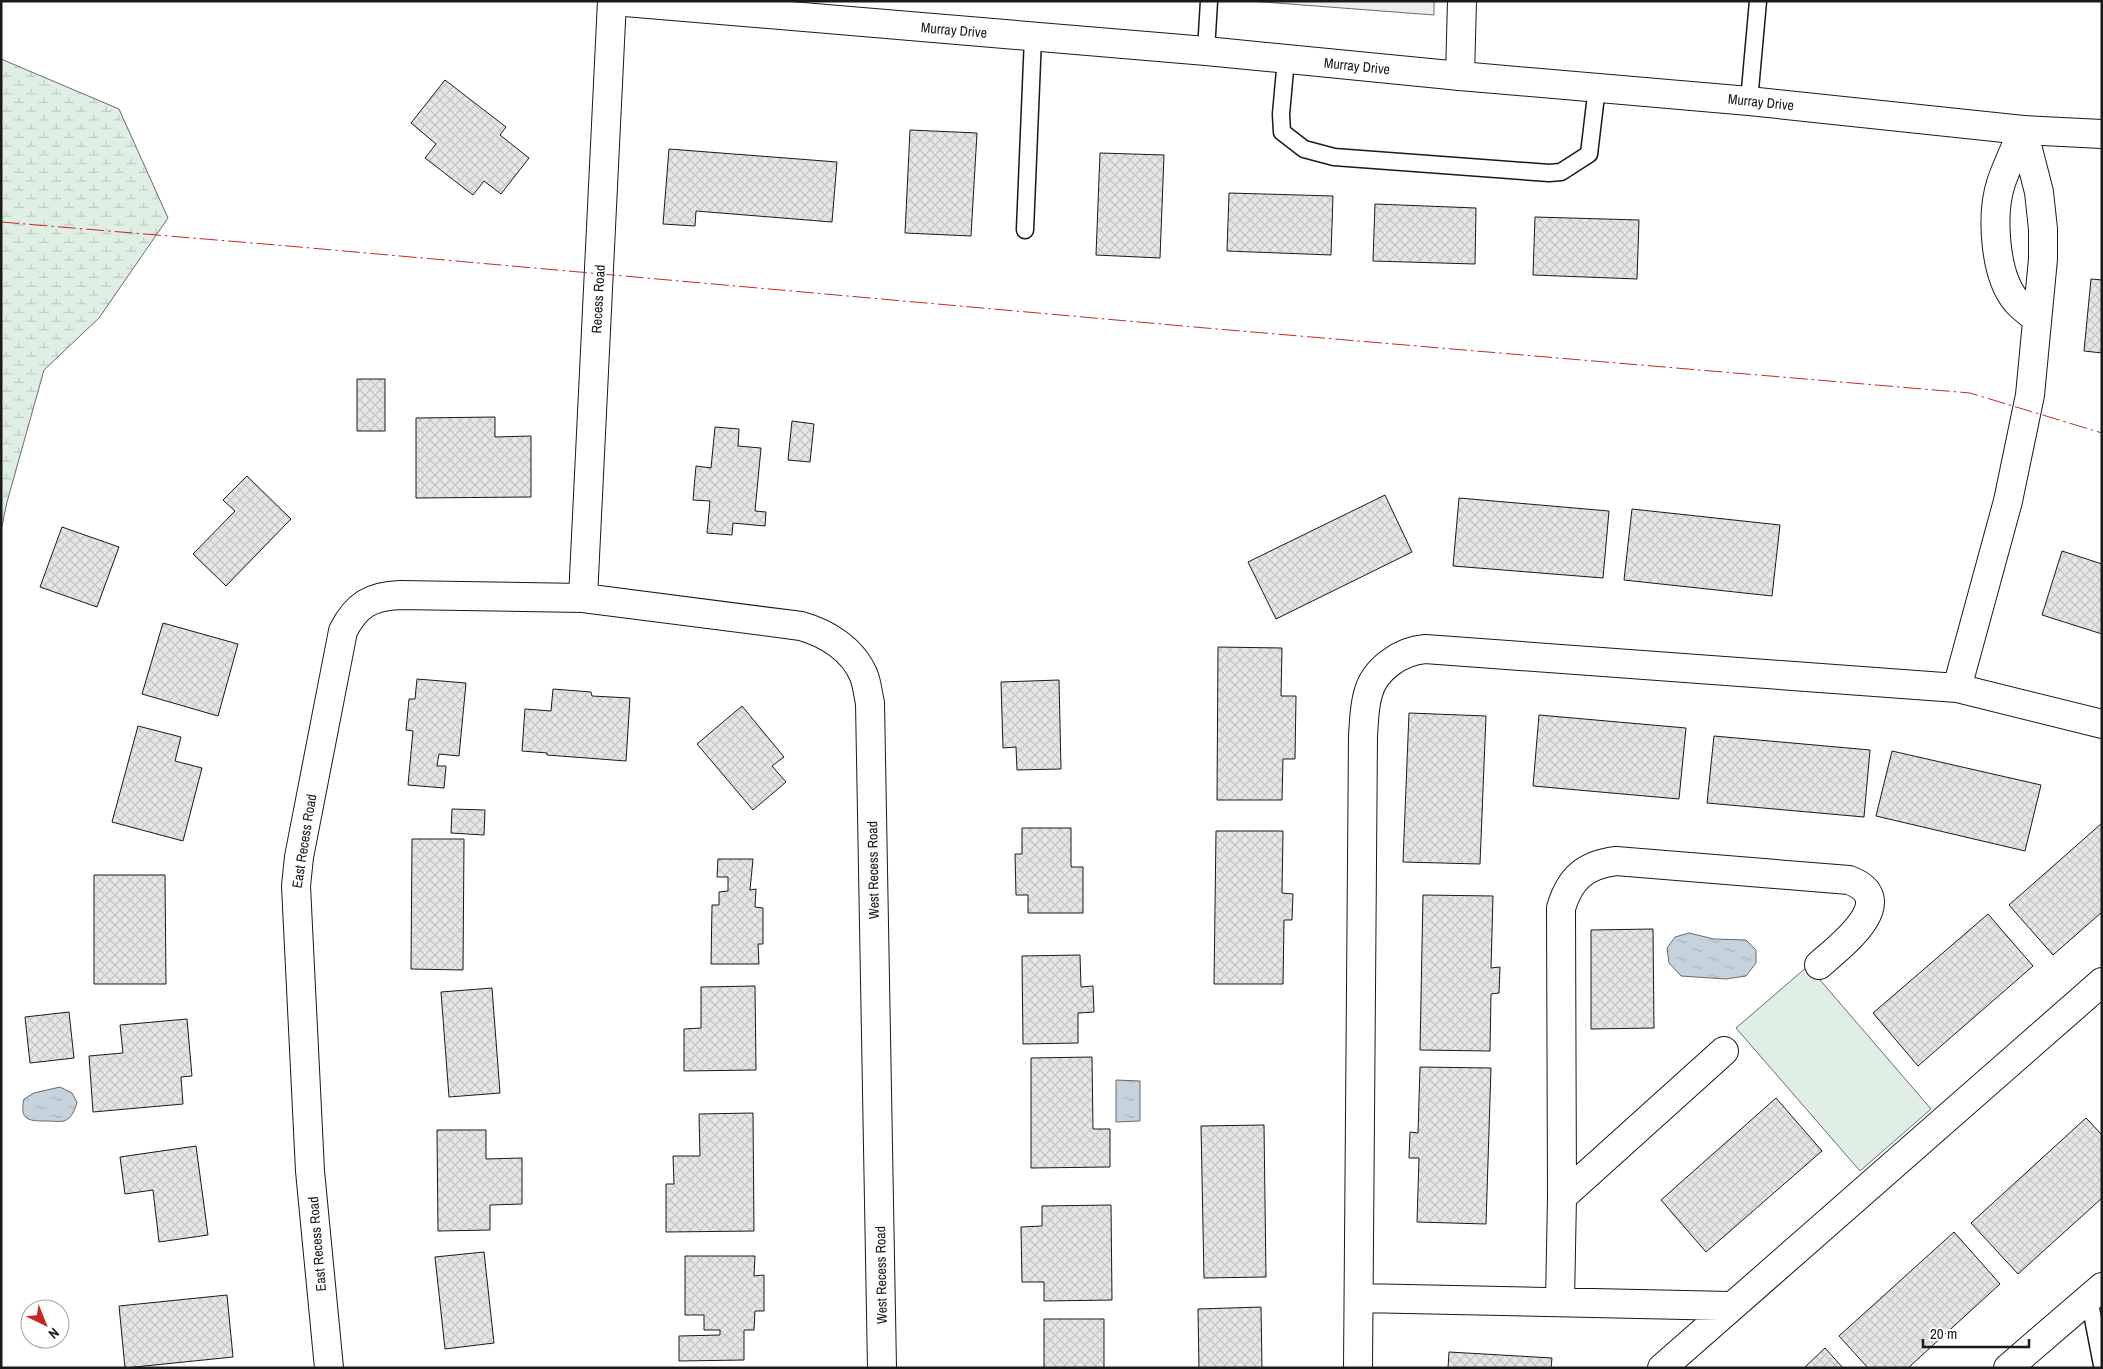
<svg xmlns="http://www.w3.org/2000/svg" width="2103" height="1369" font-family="'Archivo Narrow',sans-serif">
	<defs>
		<pattern id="wetland-marsh" width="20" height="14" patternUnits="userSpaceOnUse" patternTransform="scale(1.25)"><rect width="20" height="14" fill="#e0efe3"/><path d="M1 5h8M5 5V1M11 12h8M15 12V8" fill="none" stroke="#c0ccc2"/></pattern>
		<pattern id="water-ripples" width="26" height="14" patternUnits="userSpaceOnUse" patternTransform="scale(1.25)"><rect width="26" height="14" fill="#c6d2dc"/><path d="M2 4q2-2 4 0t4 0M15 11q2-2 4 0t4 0" fill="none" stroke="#aab4bc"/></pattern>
		<pattern id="building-cross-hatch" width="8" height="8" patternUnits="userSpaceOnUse" patternTransform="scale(1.25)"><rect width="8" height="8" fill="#e6e6e6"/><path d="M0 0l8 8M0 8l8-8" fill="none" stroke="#c5c5c5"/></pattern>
	</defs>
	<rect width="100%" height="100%" fill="#fff"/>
	<path fill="#e0efe3" stroke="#6a6a6a" d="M 1808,966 L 1931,1109 L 1860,1171 L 1736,1028 Z"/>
	<path fill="url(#wetland-marsh)" stroke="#6a6a6a" d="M 1,59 L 119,109 L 168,218 L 99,318 L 44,370 L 7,502 L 1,531 Z"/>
	<path fill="#ededed" stroke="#6a6a6a" d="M 1250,1 L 1434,1 L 1434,15 Z"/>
	<path fill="url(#water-ripples)" stroke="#6a6a6a" d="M 1689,933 L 1714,939 L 1746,940 L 1756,950 L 1756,963 L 1746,976 L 1726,979 L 1681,976 L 1669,963 L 1667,948 L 1675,937 Z
		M 1116,1080 L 1140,1081 L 1140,1121 L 1116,1122 Z
		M 60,1087 L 72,1093 L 77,1102 C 75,1110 72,1118 64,1121 C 59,1122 52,1121 48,1121 C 29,1121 19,1121 24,1099 L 34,1093 Z"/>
	<path fill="url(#building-cross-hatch)" stroke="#1a1a1a" d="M 445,80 L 506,127 L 500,135 L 529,158 L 501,194 L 484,181 L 473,195 L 425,158 L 436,144 L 411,123 Z
		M 910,130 L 977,133 L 971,236 L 905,233 Z
		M 669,149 L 837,162 L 832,222 L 696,211 L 695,226 L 663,224 Z
		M 1100,153 L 1164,155 L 1160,258 L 1096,255 Z
		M 1229,193 L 1333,196 L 1331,255 L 1227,251 Z
		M 1375,204 L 1476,208 L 1475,264 L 1373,261 Z
		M 1535,217 L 1639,220 L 1637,279 L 1533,275 Z
		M 2091,279 L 2102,280 L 2102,353 L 2084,351 Z
		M 357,379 L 385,379 L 385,431 L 357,431 Z
		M 495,417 L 495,437 L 531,436 L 531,497 L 416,498 L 416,418 Z
		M 792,421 L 814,424 L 810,462 L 788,460 Z
		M 715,427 L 739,429 L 738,446 L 761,448 L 755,511 L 766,512 L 765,526 L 733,523 L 732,535 L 707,533 L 710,501 L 693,500 L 696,466 L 711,468 Z
		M 247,476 L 291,519 L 226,586 L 193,554 L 235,511 L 223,500 Z
		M 1385,495 L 1412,552 L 1276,619 L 1248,562 Z
		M 1459,498 L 1609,511 L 1603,578 L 1453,566 Z
		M 1632,509 L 1780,525 L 1772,596 L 1624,580 Z
		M 62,527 L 119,547 L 97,607 L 40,587 Z
		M 2062,551 L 2102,564 L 2102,634 L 2042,615 Z
		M 163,623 L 238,644 L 218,716 L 142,694 Z
		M 1218,647 L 1282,648 L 1281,696 L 1296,696 L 1295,759 L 1283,759 L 1282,800 L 1217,800 Z
		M 417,679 L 466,683 L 459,756 L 439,754 L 437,766 L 446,766 L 444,788 L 408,785 L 413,731 L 406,730 L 409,699 L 415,699 Z
		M 1059,680 L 1061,769 L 1017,770 L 1016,747 L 1003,748 L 1001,682 Z
		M 553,689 L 591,692 L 592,696 L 630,698 L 626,761 L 547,755 L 547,753 L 522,751 L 525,709 L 551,711 Z
		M 742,706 L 784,757 L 772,766 L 786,782 L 753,810 L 697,744 Z
		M 1409,713 L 1486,716 L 1480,864 L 1403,862 Z
		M 1539,715 L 1686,728 L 1679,799 L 1533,786 Z
		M 138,726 L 181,737 L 175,761 L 202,768 L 183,841 L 112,822 Z
		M 1714,736 L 1870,750 L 1864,817 L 1707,803 Z
		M 1892,751 L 2041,785 L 2025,851 L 1876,816 Z
		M 452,809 L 485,810 L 484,835 L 451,833 Z
		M 2102,823 L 2102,912 L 2053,955 L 2009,905 Z
		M 1022,828 L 1071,828 L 1071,867 L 1083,867 L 1083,913 L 1028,913 L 1028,895 L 1016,895 L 1015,854 L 1022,854 Z
		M 1216,831 L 1283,831 L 1282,893 L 1293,894 L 1292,920 L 1284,920 L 1283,984 L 1214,984 Z
		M 412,839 L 464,839 L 463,970 L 411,969 Z
		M 718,859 L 753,859 L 750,890 L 756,889 L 755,907 L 763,908 L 763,944 L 758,944 L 759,964 L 711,964 L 712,905 L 719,905 L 719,892 L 728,891 L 728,877 L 717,877 Z
		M 94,875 L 165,875 L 166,984 L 94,984 Z
		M 1423,895 L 1493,896 L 1491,968 L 1500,967 L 1499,993 L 1491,994 L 1490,1051 L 1420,1050 Z
		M 1988,914 L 2033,966 L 1918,1066 L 1873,1013 Z
		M 1653,929 L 1654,1028 L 1591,1029 L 1591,930 Z
		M 1080,955 L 1081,987 L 1093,986 L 1094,1012 L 1078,1013 L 1078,1043 L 1023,1044 L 1022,956 Z
		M 755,986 L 756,1070 L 684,1071 L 684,1029 L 701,1028 L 701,987 Z
		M 492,988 L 500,1093 L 449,1097 L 441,992 Z
		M 69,1012 L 74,1058 L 30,1063 L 25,1017 Z
		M 187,1019 L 192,1076 L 181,1077 L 183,1104 L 93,1112 L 89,1056 L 123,1053 L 120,1025 Z
		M 1092,1057 L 1093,1129 L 1110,1129 L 1110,1167 L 1031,1168 L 1031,1058 Z
		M 1420,1067 L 1491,1068 L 1486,1224 L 1417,1222 L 1419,1158 L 1409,1158 L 1410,1132 L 1418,1133 Z
		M 1776,1098 L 1822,1151 L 1706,1252 L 1661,1200 Z
		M 753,1113 L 754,1231 L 666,1232 L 666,1184 L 674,1184 L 673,1156 L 700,1156 L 699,1114 Z
		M 2086,1118 L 2102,1135 L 2102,1198 L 2018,1274 L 1971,1223 Z
		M 1264,1125 L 1266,1277 L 1204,1278 L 1201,1126 Z
		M 437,1130 L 486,1130 L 486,1159 L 522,1158 L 522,1204 L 490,1205 L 490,1230 L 438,1231 Z
		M 196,1146 L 208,1235 L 159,1242 L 153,1190 L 125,1194 L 120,1157 Z
		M 1111,1205 L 1112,1300 L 1044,1301 L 1044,1282 L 1022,1282 L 1021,1227 L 1042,1226 L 1042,1206 Z
		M 1954,1232 L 2000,1284 L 1908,1368 L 1868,1368 L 1839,1336 Z
		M 484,1252 L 494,1343 L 445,1349 L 435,1257 Z
		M 685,1256 L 755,1256 L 754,1276 L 764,1275 L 764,1311 L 755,1311 L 754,1330 L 744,1330 L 744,1360 L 679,1361 L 679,1336 L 720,1335 L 720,1330 L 704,1330 L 704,1315 L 685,1315 Z
		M 227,1295 L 233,1357 L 125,1368 L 119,1306 Z
		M 1261,1307 L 1262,1368 L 1199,1368 L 1198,1309 Z
		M 1044,1319 L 1104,1319 L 1104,1368 L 1044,1368 Z
		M 1825,1348 L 1843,1368 L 1804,1368 Z
		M 1449,1352 L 1552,1358 L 1551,1368 L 1448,1368 Z"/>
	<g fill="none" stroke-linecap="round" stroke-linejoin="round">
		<g stroke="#1a1a1a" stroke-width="19">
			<path id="lane" d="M 1206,51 L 1209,1
				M 1286,59 L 1281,114 L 1282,132 L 1304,149 L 1334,157 L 1549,173 L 1561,172 L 1589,154 L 1597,87
				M 1749,101 L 1758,1
				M 1025,230 L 1033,37
				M 2089,1298 L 2102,1365"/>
		</g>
		<g stroke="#1a1a1a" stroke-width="30">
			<path id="street" d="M 1460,76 L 1462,1
				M 2023,130 C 2016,147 2007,165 2001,183 C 1991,214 1994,276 2017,302 C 2022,308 2031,314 2037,319
				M 583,598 L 612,1
				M 1957,688 L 2008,501 L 2030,395 L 2043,259 L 2043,229 L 2039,192 L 2023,130
				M 1562,1197 L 1724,1051
				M 1359,1298 L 1730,1306
				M 1560,1302 L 1562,1197 L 1561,908 C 1570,878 1585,865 1616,861 L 1849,880 C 1903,900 1838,948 1819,965
				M 329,1368 L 310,1171 L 296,886 L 299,857 L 343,631 C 356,605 371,596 400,595 L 583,598 L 801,626 C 826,633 853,649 864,676 C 867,684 868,694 870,703 L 882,1368
				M 1358,1368 L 1363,736 C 1364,723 1364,707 1368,694 C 1374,669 1401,651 1425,649 L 1957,688 L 2102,724
				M 1662,1368 L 2102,982
				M 2008,1368 L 2102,1287"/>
		</g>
		<g stroke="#1a1a1a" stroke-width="30">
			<path id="secondary" d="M 613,1 L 1206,51 L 1460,76 L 1749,101 L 2023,130 L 2102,134"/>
		</g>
		<use href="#lane" stroke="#fff" stroke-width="16"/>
		<use href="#street" stroke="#fff" stroke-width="28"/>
		<use href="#secondary" stroke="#fff" stroke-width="28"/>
		<path stroke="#c62828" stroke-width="1" stroke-dasharray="18 4 2.5 4" stroke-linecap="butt" d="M 1,222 L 288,246 L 1217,329 L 1970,393 L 2102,433"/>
	</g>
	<g text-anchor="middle" stroke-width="4" stroke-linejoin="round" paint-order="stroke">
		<g font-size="14" fill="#1a1a1a" stroke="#fff">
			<text transform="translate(954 30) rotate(5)" y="5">Murray Drive</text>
			<text transform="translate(1357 66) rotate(6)" y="5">Murray Drive</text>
			<text transform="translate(1761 102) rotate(6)" y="5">Murray Drive</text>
			<text transform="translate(598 299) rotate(-87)" y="5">Recess Road</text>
			<text transform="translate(304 841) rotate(-81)" y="5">East Recess Road</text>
			<text transform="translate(873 870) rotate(-91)" y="5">West Recess Road</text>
			<text transform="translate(317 1244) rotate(-95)" y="5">East Recess Road</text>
			<text transform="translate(881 1275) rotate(-91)" y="5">West Recess Road</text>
		</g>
	</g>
	<rect width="2103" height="1369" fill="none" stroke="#1a1a1a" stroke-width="5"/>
	<g transform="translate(45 1324) rotate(137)"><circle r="24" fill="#ffffff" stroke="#a3a3a3"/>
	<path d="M0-4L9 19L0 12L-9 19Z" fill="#c62828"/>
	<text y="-8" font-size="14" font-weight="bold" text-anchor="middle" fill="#1a1a1a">N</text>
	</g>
	<path d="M1923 1339v8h106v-8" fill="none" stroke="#1a1a1a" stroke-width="2.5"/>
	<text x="1930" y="1339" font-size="15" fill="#1a1a1a" stroke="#ffffff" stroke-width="4" paint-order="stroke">20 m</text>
</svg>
